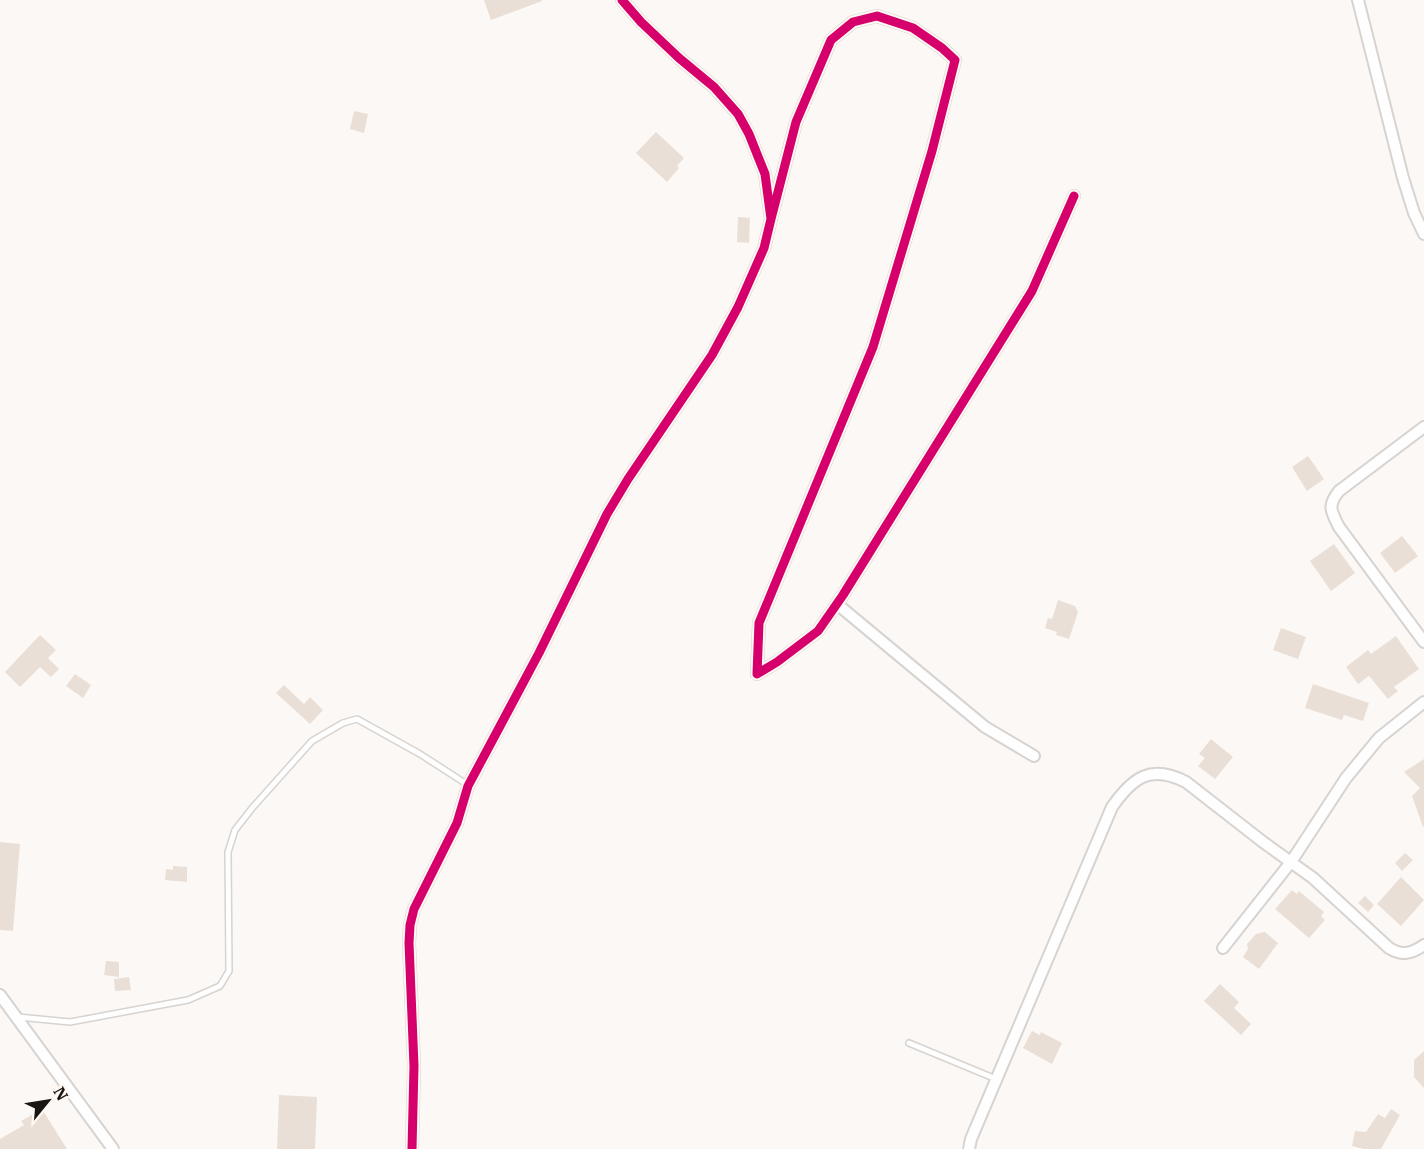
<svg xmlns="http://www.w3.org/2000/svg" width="1424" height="1149" font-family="'IBM Plex Serif',serif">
	<rect width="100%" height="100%" fill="#fcf8f5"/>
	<path fill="#eadfd6" d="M 484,0 L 542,0 L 542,1 L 491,20 Z
		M 354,111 L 368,114 L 364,133 L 350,129 Z
		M 656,132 L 684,158 L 677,166 L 679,168 L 667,182 L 636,153 Z
		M 738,217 L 750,218 L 749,243 L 737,242 Z
		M 1308,456 L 1324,479 L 1307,491 L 1292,467 Z
		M 1402,536 L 1418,556 L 1395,573 L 1380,553 Z
		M 1334,544 L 1355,573 L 1331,591 L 1310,561 Z
		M 1058,600 L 1075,606 L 1078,612 L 1069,639 L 1056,635 L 1057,632 L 1045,628 L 1048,618 L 1052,619 Z
		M 1281,628 L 1306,637 L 1298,659 L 1273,650 Z
		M 40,635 L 56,650 L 48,658 L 59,669 L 51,677 L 40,667 L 20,687 L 5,672 Z
		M 1396,636 L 1419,669 L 1394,687 L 1398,691 L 1388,699 L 1369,676 L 1358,684 L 1346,667 L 1368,650 L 1371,654 Z
		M 75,674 L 91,685 L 83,698 L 66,686 Z
		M 1313,684 L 1369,703 L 1363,721 L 1344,715 L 1342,720 L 1305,708 Z
		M 284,685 L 304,704 L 310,697 L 323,710 L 310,724 L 276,693 Z
		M 1211,739 L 1233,757 L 1215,779 L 1198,766 L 1205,758 L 1199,754 Z
		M 1424,759 L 1424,826 L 1423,827 L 1412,796 L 1420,788 L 1404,772 Z
		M 0,842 L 20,844 L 13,931 L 0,930 Z
		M 1405,853 L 1413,860 L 1402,871 L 1395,863 Z
		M 173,866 L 187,867 L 187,882 L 165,880 L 166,869 L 173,870 Z
		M 1401,877 L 1424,900 L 1401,926 L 1377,904 Z
		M 1292,890 L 1297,894 L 1299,891 L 1324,912 L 1321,916 L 1325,920 L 1309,938 L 1275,909 Z
		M 1365,896 L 1374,905 L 1368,912 L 1358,903 Z
		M 1265,932 L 1278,943 L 1259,969 L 1243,957 L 1248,949 L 1247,944 L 1256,934 Z
		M 106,961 L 119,962 L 119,977 L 104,975 Z
		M 129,977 L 131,990 L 115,991 L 114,979 Z
		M 1220,984 L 1239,1002 L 1234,1008 L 1251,1024 L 1241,1035 L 1204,1001 Z
		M 1032,1031 L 1040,1035 L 1041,1032 L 1062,1043 L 1052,1064 L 1023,1048 Z
		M 1424,1051 L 1424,1088 L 1414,1077 L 1414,1060 Z
		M 279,1095 L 317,1097 L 315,1149 L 277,1149 Z
		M 42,1109 L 67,1149 L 0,1149 L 0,1139 L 24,1125 L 21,1121 Z
		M 1391,1109 L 1400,1115 L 1381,1149 L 1364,1149 L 1352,1146 L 1355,1131 L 1366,1132 L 1378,1114 L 1385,1118 Z"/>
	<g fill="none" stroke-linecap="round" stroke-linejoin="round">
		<g stroke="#d6d3d0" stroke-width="8">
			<path id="lane" d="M 18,1017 L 70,1022 L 188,1000 L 220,986 L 229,971 L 228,852 L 235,830 L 253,807 L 312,741 L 343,723 L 357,719 L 420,754 L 468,785
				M 909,1043 L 996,1079"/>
		</g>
		<g stroke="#d6d3d0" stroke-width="14">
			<path id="street" d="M 1358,0 L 1403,178 L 1414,213 L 1424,234
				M 771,219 L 796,122 L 831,40 L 853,22 L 877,16 L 913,28 L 942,48 L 955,60 L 932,151 L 873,347 L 759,623 L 757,674 L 777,662 L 818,631 L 843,595 L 1032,291 L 1074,196
				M 1424,427 L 1339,491 C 1327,506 1331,511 1339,527 L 1424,642
				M 837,604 L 985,727 L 1034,756
				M 1223,948 L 1291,862 L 1346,778 L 1379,738 L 1424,702
				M 0,995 L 113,1149
				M 412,1149 L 414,1066 L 409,943 L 410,925 L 414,909 L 457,823 L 468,786 L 539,653 L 607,514 L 628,479 L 712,355 L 738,307 L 764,248 L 771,219 L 765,174 L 749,134 L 738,114 L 714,87 L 679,58 L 641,22 L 622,0
				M 969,1149 L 971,1139 L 1112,807 C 1133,777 1151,764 1186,782 L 1263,842 L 1313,878 L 1389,948 C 1402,956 1411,954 1424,945"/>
		</g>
		<use href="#lane" stroke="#fffefe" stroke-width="5"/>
		<use href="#street" stroke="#fffefe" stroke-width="10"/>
		<g stroke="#fff8f2" stroke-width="13">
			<path id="cycleway" d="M 771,219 L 796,122 L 831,40 L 853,22 L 877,16 L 913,28 L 942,48 L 955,60 L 932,151 L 873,347 L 759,623 L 757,674 L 777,662 L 818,631 L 843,595 L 1032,291 L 1074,196
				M 412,1149 L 414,1066 L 409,943 L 410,925 L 414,909 L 457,823 L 468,786 L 539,653 L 607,514 L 628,479 L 712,355 L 738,307 L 764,248 L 771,219 L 765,174 L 749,134 L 738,114 L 714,87 L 679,58 L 641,22 L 622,0"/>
		</g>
		<use href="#cycleway" stroke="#d6006c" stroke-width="9"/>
	</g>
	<g transform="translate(48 1101) rotate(60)" stroke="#fff8f2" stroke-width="4.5" paint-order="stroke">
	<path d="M0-4.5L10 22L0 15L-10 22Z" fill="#181513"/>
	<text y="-9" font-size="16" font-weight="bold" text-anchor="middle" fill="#181513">N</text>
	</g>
</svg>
